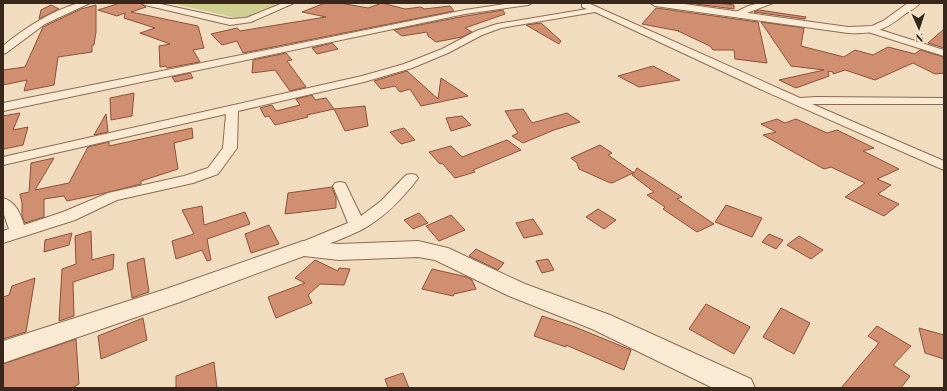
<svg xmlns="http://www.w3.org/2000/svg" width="947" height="391" font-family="'Playfair Display',serif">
	<rect width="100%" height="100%" fill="#f1dcbf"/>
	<path fill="#cfcf92" d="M 171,3 L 283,3 L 242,19 Z"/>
	<path fill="#d18f72" stroke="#8b513a" d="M 120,3 L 140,3 L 146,7 L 131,12 L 198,26 L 204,48 L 193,50 L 200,62 L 167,68 L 166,66 L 160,67 L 159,46 L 170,44 L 140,33 L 155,28 L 124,18 L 125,13 L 117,16 L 98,10 Z
		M 325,3 L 340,3 L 368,8 L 382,3 L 405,9 L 421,7 L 424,9 L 450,6 L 454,11 L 243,53 L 237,41 L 222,45 L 211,34 L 237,28 L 240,31 L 326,17 L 302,12 Z
		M 688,3 L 717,3 L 734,5 L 734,9 Z
		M 51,5 L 59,9 L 39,19 L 41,10 Z
		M 96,5 L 96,32 L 94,45 L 92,45 L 92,52 L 58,57 L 54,85 L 24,91 L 27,80 L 3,85 L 3,70 L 25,67 L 43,27 L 81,9 Z
		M 656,8 L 758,22 L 767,63 L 735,59 L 734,50 L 713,50 L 710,46 L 678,31 L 679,31 L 642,24 Z
		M 503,10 L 505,14 L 465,28 L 472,32 L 462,37 L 436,42 L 428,36 L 427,32 L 402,36 L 394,30 L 460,17 Z
		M 759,10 L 806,17 L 805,19 L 754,12 Z
		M 761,22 L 804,28 L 801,46 L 844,57 L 855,50 L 873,55 L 888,47 L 915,54 L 920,50 L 944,57 L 944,73 L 935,74 L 913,63 L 875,80 L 845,70 L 833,74 L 833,72 L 828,71 L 829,76 L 796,88 L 779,80 L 824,70 L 791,66 Z
		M 541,23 L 561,41 L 559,44 L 526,25 Z
		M 944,29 L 944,48 L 928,43 Z
		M 332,43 L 338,49 L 317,54 L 312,48 Z
		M 286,53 L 292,60 L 287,61 L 306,87 L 290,91 L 275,70 L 252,73 L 253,60 Z
		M 653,66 L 680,80 L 639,87 L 618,76 Z
		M 407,71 L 438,99 L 441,78 L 468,96 L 421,106 L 410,89 L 400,92 L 395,86 L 381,89 L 374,81 Z
		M 190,73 L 193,78 L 175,82 L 172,77 Z
		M 134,93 L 132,116 L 111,120 L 110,98 Z
		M 312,95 L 315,100 L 326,98 L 334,109 L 307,115 L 308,117 L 275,125 L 269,116 L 265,117 L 260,108 L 272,105 L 276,111 L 300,105 L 296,99 Z
		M 365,106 L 368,126 L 345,131 L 334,109 Z
		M 523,109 L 532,123 L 567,113 L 580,122 L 554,130 L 523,143 L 512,136 L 518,133 L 505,111 Z
		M 20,113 L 13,130 L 28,127 L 23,145 L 4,149 L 3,151 L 3,116 Z
		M 106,114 L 108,132 L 94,135 Z
		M 462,116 L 471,125 L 451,131 L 446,118 Z
		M 777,119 L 785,123 L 796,119 L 827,133 L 837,130 L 874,148 L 863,151 L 899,169 L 877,179 L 891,185 L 878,194 L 899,204 L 884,216 L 845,197 L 865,183 L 831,167 L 824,169 L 763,135 L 776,132 L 761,124 Z
		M 192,128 L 193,138 L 174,143 L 178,169 L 141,181 L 141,184 L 105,193 L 67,201 L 64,196 L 44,199 L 44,217 L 25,223 L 22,216 L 22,203 L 20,194 L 29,192 L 31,163 L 54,158 L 35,190 L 69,183 L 88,147 L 109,142 L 109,146 Z
		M 404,128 L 415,140 L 401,144 L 390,132 Z
		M 507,140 L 521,150 L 473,170 L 475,172 L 455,178 L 442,163 L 440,164 L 429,152 L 451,146 L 462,157 Z
		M 600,145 L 612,153 L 608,155 L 634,173 L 637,168 L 682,197 L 677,199 L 714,224 L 697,232 L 663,209 L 665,207 L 647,195 L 654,192 L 632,175 L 633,173 L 612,183 L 608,182 L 579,169 L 577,163 L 571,158 Z
		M 332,187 L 336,198 L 336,208 L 285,214 L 288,193 Z
		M 726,205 L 762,218 L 752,237 L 715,222 Z
		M 202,206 L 204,225 L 245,212 L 250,224 L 207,239 L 211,260 L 207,261 L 202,250 L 176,259 L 172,241 L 194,234 L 182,210 Z
		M 598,209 L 616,220 L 604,229 L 586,217 Z
		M 419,213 L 428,223 L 413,229 L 404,220 Z
		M 451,215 L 465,230 L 439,241 L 426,226 Z
		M 533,219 L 543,234 L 524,238 L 516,223 Z
		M 269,225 L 279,244 L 251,253 L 245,234 Z
		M 91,231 L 92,260 L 114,254 L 113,269 L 73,282 L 74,316 L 59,321 L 62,269 L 76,264 L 75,236 Z
		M 72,233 L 69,245 L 44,252 L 45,240 Z
		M 769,234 L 783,240 L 776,249 L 762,242 Z
		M 799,236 L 823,250 L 811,259 L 787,245 Z
		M 476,249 L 504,263 L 498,270 L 469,256 Z
		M 144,258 L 149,292 L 132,298 L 127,263 Z
		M 548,259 L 554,270 L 542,273 L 536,261 Z
		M 315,260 L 338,271 L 339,268 L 350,269 L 344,285 L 320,284 L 308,295 L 312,303 L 276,318 L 268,297 L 305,283 L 295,278 Z
		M 432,269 L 467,277 L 472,280 L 476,289 L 454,294 L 453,296 L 422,289 Z
		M 35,278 L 26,332 L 3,339 L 3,297 L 9,295 L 12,286 Z
		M 706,304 L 750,327 L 734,354 L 689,329 Z
		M 781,308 L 810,323 L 794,354 L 763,337 Z
		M 542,316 L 575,327 L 631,350 L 624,370 L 566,345 L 566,347 L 534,336 Z
		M 143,318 L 147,340 L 101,359 L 98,336 Z
		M 877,326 L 911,346 L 893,365 L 910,376 L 901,388 L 841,388 L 879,343 L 868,336 Z
		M 919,328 L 944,335 L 944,359 L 925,353 Z
		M 76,339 L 79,384 L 72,388 L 3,388 L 3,364 Z
		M 214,362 L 217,388 L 176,388 L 176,376 Z
		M 403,373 L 409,388 L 388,388 L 385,379 Z"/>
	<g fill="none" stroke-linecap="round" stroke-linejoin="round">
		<g stroke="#8a6c56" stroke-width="2">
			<path id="minor" d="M 78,3 L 90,3 L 45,24 L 6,53 L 3,54 L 3,46 C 26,27 50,12 78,3 Z
				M 141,3 L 156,3 L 230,19 L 246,18 L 283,3 L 294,3 L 251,22 L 230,25 L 145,5 Z
				M 511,3 L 532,3 L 528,5 L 465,14 L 3,111 L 3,103 L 465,10 Z
				M 582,3 L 588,3 L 800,98 L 816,97 L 944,98 L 944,104 L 812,104 L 944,161 L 944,170 L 760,89 L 595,12 L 501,28 L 482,35 L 448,53 L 412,68 L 364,82 L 238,111 L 237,148 L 218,174 L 193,183 L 117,200 L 75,220 L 3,243 L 3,231 L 9,229 L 3,212 L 3,198 C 16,202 20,213 24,225 L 63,212 L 108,193 L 184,176 L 208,168 L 223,148 L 226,114 L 3,165 L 3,157 L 362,76 L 404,64 L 442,49 L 476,31 L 497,24 L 587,9 L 582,7 Z
				M 760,3 L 773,3 L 739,16 L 733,16 L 732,14 L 748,6 Z
				M 871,27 L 944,50 L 944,56 L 868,32 L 867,30 Z
				M 411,174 L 416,175 L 418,178 L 416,181 C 401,200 385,217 363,229 C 346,238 327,244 309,252 L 303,254 L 297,252 L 295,248 L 297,244 L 348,223 L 333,186 L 335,183 L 340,182 L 345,183 L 361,216 L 381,201 L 406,175 Z"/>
		</g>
		<g stroke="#8a6c56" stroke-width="2">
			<path id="tertiary" d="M 650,3 L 677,3 L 848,27 L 872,26 L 883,21 L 908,3 L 920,3 C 916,8 910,11 905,14 C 884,31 874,34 848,33 L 655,6 Z
				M 303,241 L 339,244 L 418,241 L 448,248 L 525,284 L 610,315 L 751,379 L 755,388 L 713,388 L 592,329 L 509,296 L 435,260 L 418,257 L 339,260 L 304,256 L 180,302 L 3,363 L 3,341 L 166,289 Z"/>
		</g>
		<use href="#minor" fill="#fbead3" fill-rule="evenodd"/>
		<use href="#tertiary" fill="#fbead3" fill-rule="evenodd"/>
	</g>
	<rect width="947" height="391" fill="none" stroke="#39271c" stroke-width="8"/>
	<g transform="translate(919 28) rotate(177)" stroke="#f8e7cf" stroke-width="3" paint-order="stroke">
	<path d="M0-3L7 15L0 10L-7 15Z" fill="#39271c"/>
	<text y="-6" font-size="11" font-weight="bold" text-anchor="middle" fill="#39271c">N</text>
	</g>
</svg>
